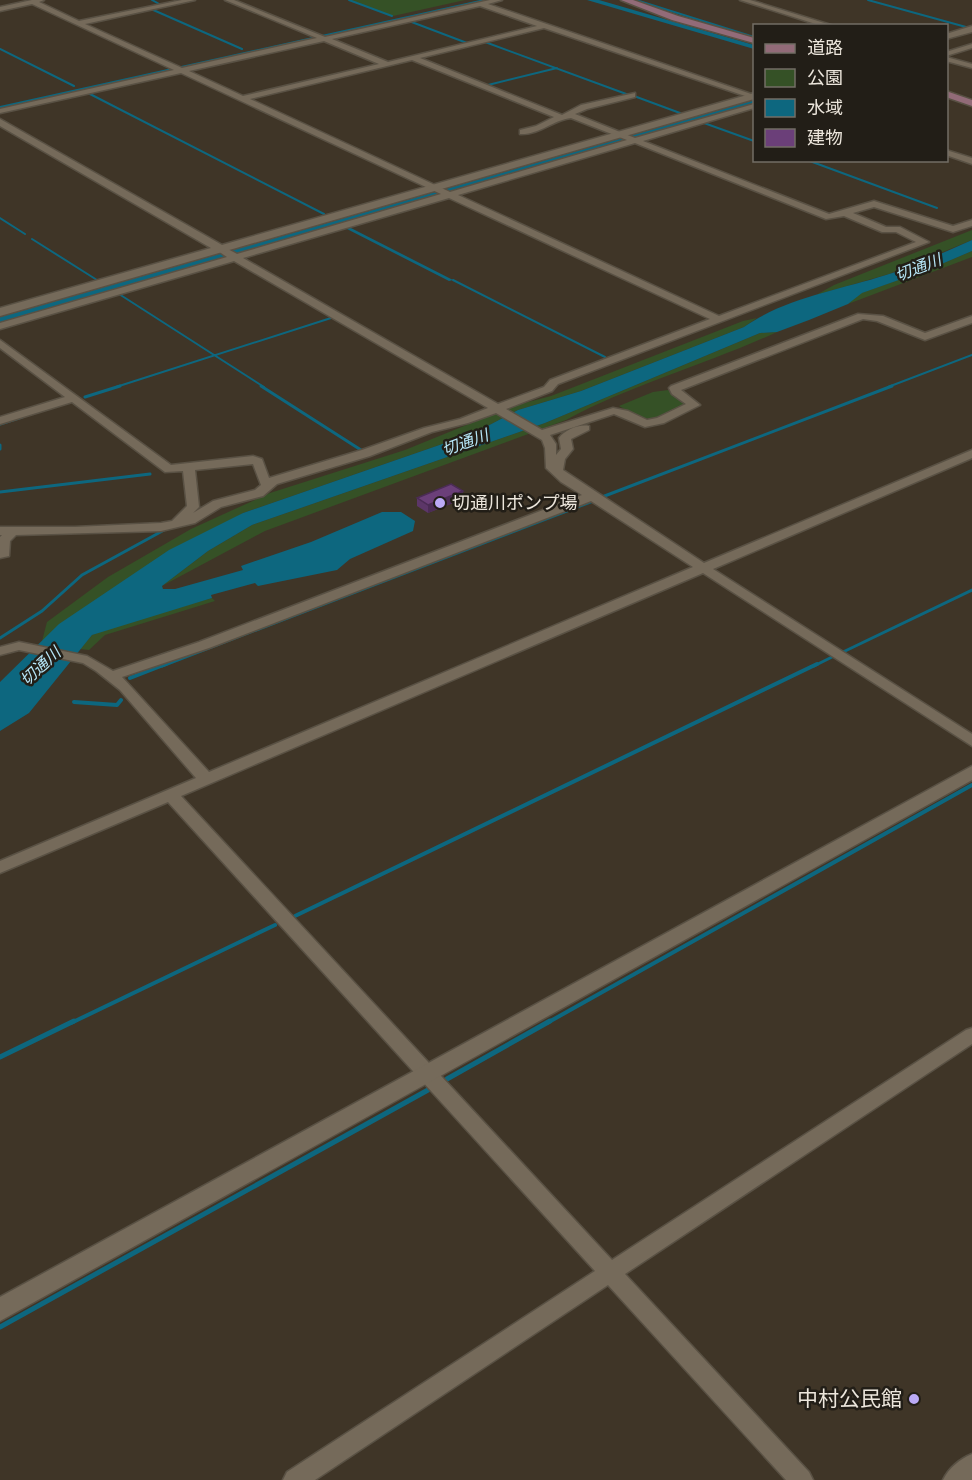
<svg xmlns="http://www.w3.org/2000/svg" width="972" height="1480" font-family="Poppins,'Noto Sans JP',sans-serif">
	<rect width="100%" height="100%" fill="#3f3527"/>
	<path fill="#355126" d="M 350,0 L 465,0 L 393,16 Z
		M 972,230 L 972,240 L 889,274 L 816,295 L 834,285 Z
		M 972,251 L 972,257 L 848,304 L 861,293 L 930,269 Z
		M 757,318 L 744,327 L 581,391 L 518,410 L 474,433 L 243,513 L 42,641 L 47,622 L 108,577 L 191,529 L 270,493 L 405,450 L 513,406 L 551,396 L 743,321 Z
		M 777,332 C 708,364 633,384 566,420 L 265,531 L 162,586 L 208,551 L 252,525 L 545,423 L 760,333 Z
		M 668,390 L 687,405 C 652,420 654,426 619,406 L 653,392 Z
		M 212,598 L 215,601 L 105,635 L 89,650 L 80,649 L 92,635 L 108,628 Z"/>
	<path fill="#0d677f" d="M 480,0 L 495,0 L 0,110 L 0,106 Z
		M 587,0 L 599,0 L 754,45 L 754,49 Z
		M 754,100 L 754,105 L 452,192 L 449,191 L 0,323 L 0,317 Z
		M 349,227 L 453,280 L 449,281 L 345,228 Z
		M 972,240 L 972,251 L 930,269 L 862,293 L 848,304 L 809,320 L 777,332 L 760,333 L 545,423 L 252,525 L 208,551 L 162,586 L 163,589 L 175,589 L 243,570 L 241,566 L 311,542 L 382,512 L 401,512 L 415,521 L 413,531 L 350,559 L 337,570 L 258,586 L 255,583 L 211,595 L 212,598 L 92,635 L 29,713 L 0,731 L 0,682 L 59,624 L 169,550 L 243,513 L 474,433 L 518,410 L 581,391 L 744,327 C 785,298 839,290 886,275 C 916,266 944,252 972,240 Z"/>
	<g fill="none" stroke-linecap="round" stroke-linejoin="round">
		<path stroke="#0d677f" stroke-width="2" d="M 152,0 L 161,5 L 157,6
			M 349,0 L 392,16
			M 636,0 L 754,37
			M 868,0 L 966,27
			M 151,9 L 242,49
			M 409,21 L 467,43
			M 485,42 L 629,95
			M 0,49 L 74,86
			M 488,85 L 557,68
			M 88,93 L 324,214
			M 634,96 L 680,113
			M 704,123 L 754,141
			M 807,160 L 937,208
			M 0,218 L 25,234
			M 32,239 L 97,280
			M 453,280 L 605,357
			M 119,294 L 264,387
			M 116,387 L 331,318
			M 888,387 L 972,355"/>
		<path stroke="#0d677f" stroke-width="3" d="M 261,386 L 361,450
			M 85,397 L 120,386
			M 0,424 L 22,417
			M 0,445 L 0,449
			M 0,492 L 150,474
			M 602,497 L 892,386
			M 0,638 L 42,611 L 82,575 L 166,529
			M 843,652 L 972,590
			M 162,666 L 593,501
			M 814,666 L 832,657"/>
		<path stroke="#0d677f" stroke-width="4" d="M 130,678 L 166,664
			M 74,702 L 117,705 L 121,700
			M 295,916 L 817,664
			M 71,1023 L 275,925
			M 547,1023 L 972,785"/>
		<path stroke="#0d677f" stroke-width="5" d="M 0,1057 L 74,1021
			M 447,1079 L 550,1021
			M 0,1327 L 428,1090"/>
		<g stroke="#595144" stroke-width="3">
			<path id="minor" d="M 32,0 L 44,0 L 39,2 L 79,21 L 182,0 L 195,0 L 85,24 L 182,68 L 317,38 L 225,0 L 234,0 L 325,37 L 490,0 L 502,0 L 488,4 L 754,95 L 754,99 L 544,28 L 420,58 L 562,115 L 581,105 L 635,93 L 635,97 L 587,109 L 575,114 L 635,138 L 754,104 L 754,108 L 643,141 L 829,214 L 874,201 L 953,226 L 972,220 L 972,226 L 953,232 L 874,207 L 853,213 L 886,227 L 900,227 L 929,242 L 558,384 L 552,391 L 506,409 L 542,430 L 613,408 L 628,411 L 647,420 L 657,418 L 686,404 L 672,394 L 669,388 L 671,386 L 858,314 L 883,316 L 925,333 L 972,316 L 972,323 L 925,340 L 877,321 L 863,319 L 681,390 L 700,405 L 664,423 L 645,427 L 614,414 L 550,435 L 556,444 L 556,455 L 561,449 L 559,438 C 565,430 579,424 589,426 L 589,430 L 571,439 L 573,449 L 565,459 L 563,470 L 704,563 L 972,450 L 972,458 L 713,569 L 972,734 L 972,746 L 703,573 L 181,796 L 612,1260 L 966,1030 L 972,1028 L 972,1044 L 625,1274 L 809,1472 L 813,1480 L 786,1480 L 608,1285 L 315,1480 L 283,1480 L 287,1472 L 595,1271 L 168,802 L 0,873 L 0,861 L 196,778 L 120,690 L 96,671 L 83,663 L 19,650 L 0,655 L 0,647 L 19,642 L 87,656 L 113,671 L 199,642 L 582,495 L 561,482 L 546,468 L 545,448 L 542,440 L 496,413 L 468,423 L 432,432 L 370,456 L 277,484 L 263,496 L 221,507 L 195,523 L 161,531 L 16,535 L 10,541 L 9,556 L 0,558 L 0,537 L 2,535 L 0,535 L 0,527 L 75,527 L 161,523 L 172,521 L 187,506 L 183,471 L 165,472 L 72,402 L 0,424 L 0,417 L 65,397 L 0,348 L 0,340 L 171,465 L 253,456 L 262,459 L 269,478 L 362,450 L 424,428 L 460,419 L 488,408 L 234,261 L 0,329 L 0,323 L 227,257 L 218,251 L 218,247 L 224,247 L 237,254 L 441,194 L 181,73 L 0,113 L 0,109 L 174,70 L 32,4 L 0,11 L 0,7 ZM 480,6 L 537,26 L 388,62 L 332,39 ZM 324,41 L 379,64 L 243,96 L 189,71 ZM 412,60 L 554,117 L 536,126 L 520,130 L 520,134 C 539,135 553,120 571,118 L 627,140 L 450,192 L 250,99 ZM 635,143 L 826,219 L 844,216 L 882,232 L 896,232 L 916,242 L 719,316 L 458,195 ZM 449,198 L 710,319 L 550,380 L 544,387 L 498,404 L 243,258 ZM 253,464 L 261,485 L 255,490 L 213,501 L 193,513 L 199,507 L 195,470 ZM 591,501 L 693,567 L 209,772 L 122,677 L 209,648 Z
				M 740,0 L 750,0 L 834,26 L 822,26 Z
				M 972,44 L 972,48 L 946,56 L 946,52 Z
				M 946,57 L 972,64 L 972,68 L 946,61 Z
				M 946,150 L 972,158 L 972,164 L 946,155 Z
				M 972,1454 L 972,1480 L 943,1480 C 949,1468 960,1459 972,1454 Z"/>
		</g>
		<g stroke="#595144" stroke-width="3">
			<path id="tertiary" d="M 972,26 L 972,32 L 946,39 L 946,34 Z
				M 754,93 L 754,99 L 0,316 L 0,308 L 211,248 L 0,126 L 0,119 L 222,245 Z
				M 972,766 L 972,780 L 0,1321 L 0,1297 Z"/>
		</g>
		<g stroke="#595144" stroke-width="3">
			<path id="secondary" d="M 621,0 L 633,0 L 678,16 L 754,38 L 754,43 L 672,20 Z
				M 946,91 L 972,100 L 972,106 L 946,97 Z"/>
		</g>
		<use href="#minor" fill="#756a5a" fill-rule="evenodd"/>
		<use href="#tertiary" fill="#756a5a" fill-rule="evenodd"/>
		<use href="#secondary" fill="#926b78" fill-rule="evenodd"/>
	</g>
	<path fill="#5c3668" d="M 417,498 L 463,499 L 428,513 L 417,506 Z"/>
	<path fill="#4b2c55" d="M 463,491 L 463,499 L 428,513 L 428,505 Z"/>
	<path fill="#6b3f79" stroke="#4b2c55" stroke-width="1.5" d="M 451,484 L 463,491 L 428,505 L 417,498 Z"/>
	<g fill="#bbaaf6" stroke="#221e17" stroke-width="2">
		<circle cx="440" cy="503" r="6"/>
		<circle cx="914" cy="1399" r="6"/>
	</g>
	<g text-anchor="middle" stroke-width="5" stroke-linejoin="round" paint-order="stroke">
		<g font-size="16" font-style="italic" fill="#b7e7f8" stroke="#221e17">
			<text transform="translate(918 267) rotate(-21)" y="6">切通川</text>
			<text transform="translate(465 442) rotate(-20)" y="6">切通川</text>
			<text transform="translate(40 666) rotate(-43)" y="6">切通川</text>
		</g>
		<g font-size="18" fill="#ece6dc" stroke="#221e17" text-anchor="start">
			<text x="452" y="509">切通川ポンプ場</text>
		</g>
		<g font-size="21" fill="#ece6dc" stroke="#221e17" text-anchor="end">
			<text x="902" y="1406">中村公民館</text>
		</g>
	</g>
	<rect x="753" y="24" width="195" height="138" fill="#221e17" stroke="#736e66" stroke-width="1.5"/>
	<rect x="765" y="44" width="30" height="9" fill="#926b78" stroke="#736e66" stroke-width="1.5"/>
	<text x="807" y="54" font-size="18" fill="#ece6dc">道路</text>
	<rect x="765" y="69" width="30" height="18" fill="#355126" stroke="#736e66" stroke-width="1.5"/>
	<text x="807" y="84" font-size="18" fill="#ece6dc">公園</text>
	<rect x="765" y="99" width="30" height="18" fill="#0d677f" stroke="#736e66" stroke-width="1.5"/>
	<text x="807" y="114" font-size="18" fill="#ece6dc">水域</text>
	<rect x="765" y="129" width="30" height="18" fill="#6b3f79" stroke="#736e66" stroke-width="1.5"/>
	<text x="807" y="144" font-size="18" fill="#ece6dc">建物</text>
</svg>
